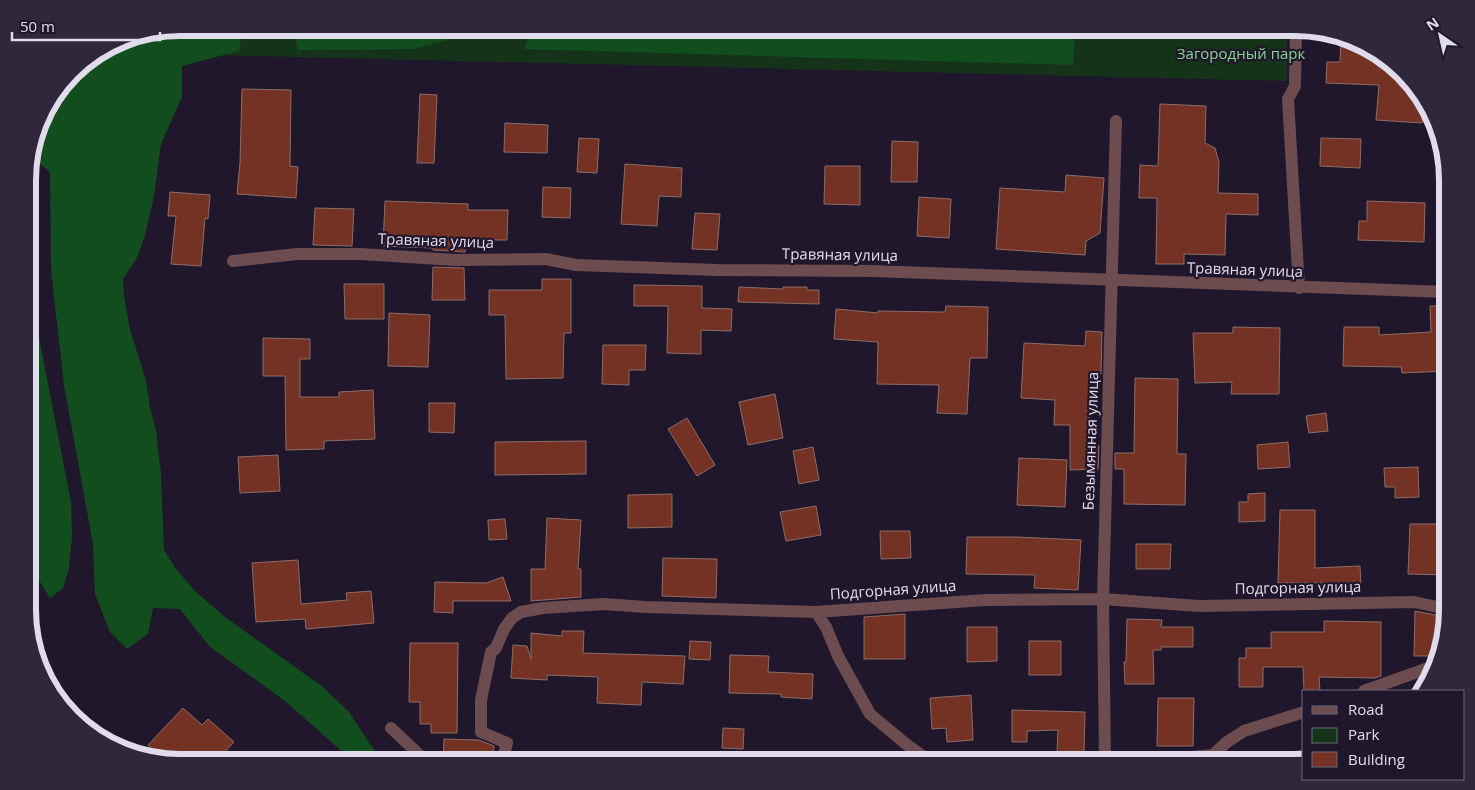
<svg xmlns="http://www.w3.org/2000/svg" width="1475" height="790" font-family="'Open Sans',sans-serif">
	<rect width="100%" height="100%" fill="#20172d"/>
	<path fill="#153319" d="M 180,28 L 1287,28 L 1287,81 L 214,55 L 122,39 Z"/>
	<path fill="#124d1e" d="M 180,28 L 243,28 L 239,51 L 182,66 L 182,97 L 161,144 L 154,196 L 145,235 L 137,258 L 123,279 L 124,296 L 130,330 L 146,380 L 150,408 L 156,430 L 161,474 L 164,550 L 176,569 L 195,591 L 225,617 L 323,687 L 349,712 L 382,762 L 354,762 L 285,701 L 209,646 L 180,609 L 153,608 L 148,634 L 127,649 L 110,632 L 95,594 L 93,544 L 64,385 L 51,270 L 50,172 L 34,159 L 49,129 L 49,105 L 79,65 L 122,39 Z
		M 294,28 L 450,28 L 447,40 L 413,49 L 298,50 Z
		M 533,28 L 1075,28 L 1073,65 L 524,49 Z
		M 28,207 L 31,225 L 32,282 L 36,322 L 71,502 L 72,535 L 69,569 L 63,588 L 50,598 L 40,582 L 29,569 Z"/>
	<path fill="#743225" stroke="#8d6d66" d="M 1341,38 L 1363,43 L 1422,95 L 1424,101 L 1422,123 L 1376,120 L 1379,85 L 1326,83 L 1327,62 L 1340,62 Z
		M 242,89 L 291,90 L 290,166 L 298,167 L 296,198 L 237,194 L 240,163 Z
		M 420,94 L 437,95 L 434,163 L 417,163 Z
		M 1160,104 L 1206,106 L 1205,143 L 1215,148 L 1219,162 L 1218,193 L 1258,194 L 1258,215 L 1226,214 L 1225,255 L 1184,254 L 1184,264 L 1156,264 L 1157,198 L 1139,198 L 1140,165 L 1158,166 Z
		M 505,123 L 548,125 L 547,153 L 504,152 Z
		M 579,138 L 599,139 L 597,173 L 577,172 Z
		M 1321,138 L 1361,139 L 1360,168 L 1320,166 Z
		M 892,141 L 918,142 L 917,182 L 891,182 Z
		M 625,164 L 682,168 L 681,197 L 659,196 L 657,226 L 621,224 Z
		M 825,166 L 860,166 L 860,205 L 824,204 Z
		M 1066,175 L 1104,178 L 1100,233 L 1086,241 L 1085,255 L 996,249 L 1000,188 L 1065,192 Z
		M 543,187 L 571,188 L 570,218 L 542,217 Z
		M 170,192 L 210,195 L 208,219 L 205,218 L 201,266 L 171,264 L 176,216 L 168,216 Z
		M 919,197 L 951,199 L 949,238 L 917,236 Z
		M 385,201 L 468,204 L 468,210 L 508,210 L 507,240 L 466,240 L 465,252 L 433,250 L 433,248 L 383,246 Z
		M 1367,201 L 1425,203 L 1424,242 L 1358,240 L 1359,221 L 1367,221 Z
		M 315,208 L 354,209 L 352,246 L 313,245 Z
		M 695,213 L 720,214 L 717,250 L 692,249 Z
		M 433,267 L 464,268 L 465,300 L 432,300 Z
		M 542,279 L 571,279 L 571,333 L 564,333 L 563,378 L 506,379 L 505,315 L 489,315 L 489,290 L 542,290 Z
		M 344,284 L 384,284 L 384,319 L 345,319 Z
		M 634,285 L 702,286 L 702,308 L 732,309 L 731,331 L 701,330 L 701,354 L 667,353 L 668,306 L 634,306 Z
		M 739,287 L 783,289 L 783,287 L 807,287 L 807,290 L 819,290 L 819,304 L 738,302 Z
		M 946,306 L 988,307 L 987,358 L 970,358 L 967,414 L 937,413 L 939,385 L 877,384 L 878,342 L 834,339 L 836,309 L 878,313 L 878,311 L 945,312 Z
		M 1430,306 L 1447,306 L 1447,371 L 1402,373 L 1401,367 L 1343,366 L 1344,327 L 1379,327 L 1379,335 L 1431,332 Z
		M 389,313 L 430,315 L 428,367 L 388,366 Z
		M 1233,327 L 1280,328 L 1279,394 L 1231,394 L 1232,382 L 1195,383 L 1193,333 L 1233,333 Z
		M 1086,331 L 1102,332 L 1101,374 L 1091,374 L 1088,446 L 1099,446 L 1098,469 L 1070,470 L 1070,425 L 1054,425 L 1055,400 L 1021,398 L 1024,343 L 1085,346 Z
		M 263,338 L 310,339 L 310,359 L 300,359 L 300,397 L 339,397 L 339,392 L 373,390 L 375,439 L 324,441 L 324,449 L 286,450 L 285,376 L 263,376 Z
		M 603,345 L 646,345 L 645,370 L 629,370 L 629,385 L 602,384 Z
		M 1135,378 L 1178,379 L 1177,454 L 1186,454 L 1185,505 L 1124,504 L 1124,469 L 1115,469 L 1115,453 L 1134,453 Z
		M 775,394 L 783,438 L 748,445 L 739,402 Z
		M 429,403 L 455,403 L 454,433 L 429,432 Z
		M 1326,413 L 1328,431 L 1309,433 L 1306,416 Z
		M 687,418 L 715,465 L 697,476 L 668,429 Z
		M 586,441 L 586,474 L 495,475 L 495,442 Z
		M 1288,442 L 1290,467 L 1258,469 L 1257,445 Z
		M 813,447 L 819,480 L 799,484 L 793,451 Z
		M 278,455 L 280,491 L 240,493 L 238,457 Z
		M 1019,458 L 1067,460 L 1065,507 L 1017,505 Z
		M 1418,467 L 1419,497 L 1395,498 L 1395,487 L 1385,487 L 1384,468 Z
		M 1265,493 L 1265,521 L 1239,522 L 1239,502 L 1248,502 L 1248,494 Z
		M 672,494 L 672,527 L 628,528 L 628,495 Z
		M 816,506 L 821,535 L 786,541 L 780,512 Z
		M 1280,510 L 1315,510 L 1315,568 L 1360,566 L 1361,586 L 1335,587 L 1335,583 L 1278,583 Z
		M 547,518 L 581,520 L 578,569 L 581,569 L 581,597 L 531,601 L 531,569 L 545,569 Z
		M 505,519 L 507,539 L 489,540 L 488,520 Z
		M 1410,524 L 1447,524 L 1447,575 L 1408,574 Z
		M 880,531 L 910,531 L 911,558 L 881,559 Z
		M 967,537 L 1017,537 L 1081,540 L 1078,590 L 1034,588 L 1035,575 L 966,574 Z
		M 1136,544 L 1171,544 L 1170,569 L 1136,569 Z
		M 663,558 L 717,559 L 716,598 L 662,596 Z
		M 298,560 L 301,604 L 347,600 L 346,593 L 371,591 L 374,623 L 306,629 L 305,619 L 256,622 L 252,563 Z
		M 503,577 L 511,601 L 453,601 L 453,613 L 434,612 L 435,582 L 486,583 Z
		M 1415,611 L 1446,617 L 1437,656 L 1414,656 Z
		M 905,614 L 905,659 L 864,659 L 864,617 Z
		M 1127,619 L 1162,620 L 1161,627 L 1193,627 L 1193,647 L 1161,647 L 1161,650 L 1153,650 L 1154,684 L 1125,684 L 1124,662 L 1126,662 Z
		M 1324,621 L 1381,622 L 1381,676 L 1375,678 L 1319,677 L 1320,691 L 1304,691 L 1303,667 L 1263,667 L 1263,687 L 1239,687 L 1239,658 L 1246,658 L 1246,648 L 1271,648 L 1271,632 L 1324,632 Z
		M 967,627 L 997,627 L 997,661 L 967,662 Z
		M 562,631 L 584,631 L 583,653 L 685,656 L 683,684 L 642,682 L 641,705 L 597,703 L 598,677 L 547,675 L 547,680 L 511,678 L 513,645 L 527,646 L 531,659 L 531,633 L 562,636 Z
		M 690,641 L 711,642 L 710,660 L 689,659 Z
		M 1029,641 L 1061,641 L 1061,675 L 1029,675 Z
		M 410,643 L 458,643 L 457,733 L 431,733 L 431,724 L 420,724 L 420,702 L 409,702 Z
		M 730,655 L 769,656 L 768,672 L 813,674 L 812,699 L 781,697 L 781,694 L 729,693 Z
		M 971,695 L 973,740 L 947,742 L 946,728 L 932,729 L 930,698 Z
		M 1158,698 L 1194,698 L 1193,746 L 1157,746 Z
		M 183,708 L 202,725 L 208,719 L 234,742 L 223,754 L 232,762 L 180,762 L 163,759 L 148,745 Z
		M 1012,710 L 1085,712 L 1084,753 L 1057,753 L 1058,730 L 1027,731 L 1027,742 L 1012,742 Z
		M 723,728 L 744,729 L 743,749 L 722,748 Z
		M 444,739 L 479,740 L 494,746 L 493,762 L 443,762 Z"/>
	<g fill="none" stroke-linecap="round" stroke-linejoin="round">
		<path stroke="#6c4c4f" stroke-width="12" d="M 1296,28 L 1295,86 L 1288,99 L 1299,288
			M 233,261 L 297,254 L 361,254 L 455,260 L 546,259 L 576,265 L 717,270 L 872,271 L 1447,292
			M 816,612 L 826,627 L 838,656 L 870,714 L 906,744 L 931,762
			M 1364,691 L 1434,666
			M 391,728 L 427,762
			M 502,762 L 507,743 L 481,732 L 481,700 L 491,652 L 496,648 L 504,629 L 512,618 L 521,612 L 543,608 L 604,604 L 645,607 L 816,612 L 985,600 L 1103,599 L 1199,606 L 1414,602 L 1447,609
			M 1105,762 L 1103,599 L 1116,121
			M 1132,762 L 1213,755 L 1227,742 L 1244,731 L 1304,712"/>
	</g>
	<g text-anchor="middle" stroke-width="4.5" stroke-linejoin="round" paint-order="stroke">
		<g font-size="15" fill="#85d58d" stroke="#20172d">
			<text x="1241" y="59">Загородный парк</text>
		</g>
		<g font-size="15" fill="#e1dceb" stroke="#20172d">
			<text transform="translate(436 241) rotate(2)" y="5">Травяная улица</text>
			<text transform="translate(840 255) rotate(1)" y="5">Травяная улица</text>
			<text transform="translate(1245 270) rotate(2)" y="5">Травяная улица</text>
			<text transform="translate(1091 441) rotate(-88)" y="5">Безымянная улица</text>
			<text transform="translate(1298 588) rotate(-1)" y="5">Подгорная улица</text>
			<text transform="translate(893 590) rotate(-4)" y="5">Подгорная улица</text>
		</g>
	</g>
	<path d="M0 0H1475V790H0ZM180 36H1295A144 144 0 0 1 1439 180V610A144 144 0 0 1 1295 754H180A144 144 0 0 1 36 610V180A144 144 0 0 1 180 36Z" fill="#2f273c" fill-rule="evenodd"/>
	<path fill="none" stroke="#e1dceb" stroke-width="6" d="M180 36H1295A144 144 0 0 1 1439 180V610A144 144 0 0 1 1295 754H180A144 144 0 0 1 36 610V180A144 144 0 0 1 180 36Z"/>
	<rect x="1302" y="690" width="162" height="90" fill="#20172d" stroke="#6d6679"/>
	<rect x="1312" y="706" width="25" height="8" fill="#6c4c4f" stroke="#6d6679"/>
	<text x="1348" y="715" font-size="15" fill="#e1dceb">Road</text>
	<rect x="1312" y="728" width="25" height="15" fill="#153319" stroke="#6d6679"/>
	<text x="1348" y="740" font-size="15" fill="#e1dceb">Park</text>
	<rect x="1312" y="752" width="25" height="15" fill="#743225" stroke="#6d6679"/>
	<text x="1348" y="765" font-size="15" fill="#e1dceb">Building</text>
	<g transform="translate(1440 35) rotate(326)" stroke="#20172d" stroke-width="4" paint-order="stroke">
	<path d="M0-4L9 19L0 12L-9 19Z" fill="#e1dceb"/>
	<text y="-8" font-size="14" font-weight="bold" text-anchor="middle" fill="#e1dceb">N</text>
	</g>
	<path d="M12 32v8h148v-8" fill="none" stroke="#e1dceb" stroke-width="2.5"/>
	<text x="20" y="32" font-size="15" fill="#e1dceb" stroke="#20172d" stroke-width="4" paint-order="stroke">50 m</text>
</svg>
